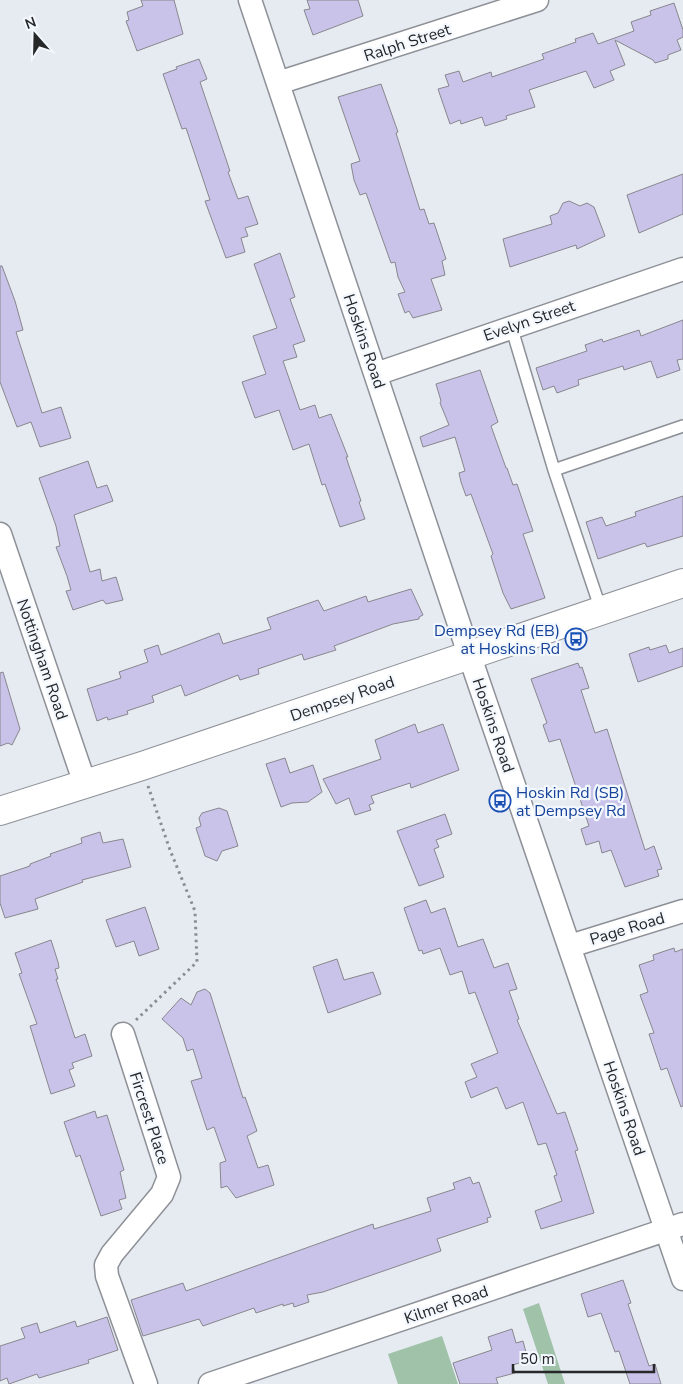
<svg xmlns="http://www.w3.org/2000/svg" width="683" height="1384" font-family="'Nunito Sans',sans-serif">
	<rect width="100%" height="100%" fill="#e6eaf1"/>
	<path fill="#a0c2a9" d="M 539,1303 L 565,1384 L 548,1384 L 523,1309 Z
		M 442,1336 L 458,1384 L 398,1384 L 388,1354 Z"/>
	<path fill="#c9c3e9" stroke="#88878e" d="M 141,0 L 174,0 L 183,34 L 137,51 L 126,21 L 129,20 L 127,12 L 143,6 Z
		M 307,0 L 358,0 L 363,16 L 313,35 L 304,10 L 310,9 Z
		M 674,3 L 683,30 L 683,37 L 677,40 L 681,50 L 668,55 L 668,59 L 655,63 L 653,60 L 615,40 L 625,65 L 610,71 L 614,80 L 594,88 L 586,71 L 529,90 L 535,107 L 506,116 L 507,119 L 485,126 L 482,117 L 461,124 L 460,120 L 450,124 L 438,89 L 449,86 L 445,75 L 459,71 L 463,82 L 491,72 L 492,77 L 544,59 L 542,54 L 576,42 L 575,39 L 593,33 L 598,44 L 634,31 L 631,22 L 651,15 L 650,11 Z
		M 199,59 L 207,79 L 200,82 L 230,171 L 228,172 L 238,199 L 248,196 L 258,224 L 245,228 L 248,236 L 241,238 L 245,252 L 226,258 L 205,201 L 210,200 L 186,128 L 182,129 L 163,74 L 177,69 L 176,67 Z
		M 381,84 L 398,132 L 396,133 L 420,210 L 424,209 L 429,224 L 434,223 L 446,259 L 442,261 L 445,275 L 431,279 L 442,310 L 413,318 L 409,311 L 405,313 L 398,294 L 405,292 L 398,277 L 395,262 L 391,263 L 366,193 L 360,195 L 354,180 L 351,164 L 360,161 L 338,97 Z
		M 683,174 L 683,214 L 639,233 L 627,195 Z
		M 569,201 L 580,206 L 587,203 L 594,207 L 605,236 L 577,249 L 576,245 L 510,267 L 503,239 L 552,224 L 550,216 L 558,213 L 563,203 Z
		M 280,253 L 295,297 L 290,299 L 305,341 L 293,345 L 297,357 L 283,361 L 300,410 L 315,405 L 319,418 L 331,414 L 348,457 L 346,457 L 361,501 L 359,502 L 365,519 L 340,527 L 325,484 L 322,485 L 309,444 L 293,450 L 279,410 L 255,418 L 242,382 L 266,374 L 253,336 L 277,328 L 254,264 Z
		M 0,266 L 2,266 L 15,301 L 23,330 L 16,332 L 42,413 L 61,407 L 71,438 L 40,447 L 31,422 L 17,427 L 0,382 Z
		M 683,320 L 683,359 L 677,360 L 680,370 L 657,378 L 651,361 L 624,370 L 623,366 L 578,380 L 579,385 L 557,393 L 554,386 L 543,390 L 536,368 L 587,351 L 585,345 L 602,339 L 603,342 L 639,330 L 641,336 Z
		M 480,370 L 498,422 L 491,426 L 506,468 L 507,468 L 513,485 L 517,484 L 533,531 L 523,534 L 545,598 L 511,609 L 503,593 L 491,556 L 493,554 L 471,494 L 466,496 L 461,482 L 459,473 L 465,471 L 455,437 L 423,447 L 420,437 L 449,425 L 440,403 L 441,401 L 436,384 Z
		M 88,461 L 97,488 L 107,485 L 113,501 L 74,515 L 90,572 L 100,569 L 102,581 L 116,577 L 123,600 L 106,604 L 103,600 L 73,610 L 66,591 L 71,590 L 67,576 L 56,547 L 60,546 L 56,526 L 39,478 Z
		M 683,496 L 683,536 L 647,547 L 645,543 L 598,559 L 586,522 L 602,517 L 606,526 L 636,516 L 635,512 Z
		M 411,589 L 423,615 L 419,617 L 419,619 L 393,624 L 334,646 L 336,650 L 304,660 L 302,654 L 258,669 L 259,674 L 240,680 L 238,675 L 185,696 L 181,685 L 152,696 L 154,702 L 127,711 L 128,714 L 108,720 L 107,717 L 97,721 L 87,689 L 121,678 L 119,672 L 148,662 L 144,650 L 158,645 L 161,655 L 219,633 L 223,644 L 271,629 L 267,618 L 318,600 L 324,611 L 366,596 L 368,602 Z
		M 666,645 L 669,653 L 683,648 L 683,666 L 638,682 L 629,654 L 649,647 L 650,650 Z
		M 578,663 L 580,668 L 582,667 L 589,688 L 581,690 L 595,733 L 607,729 L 645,850 L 654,846 L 662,869 L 657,870 L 659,876 L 625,887 L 611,850 L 602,853 L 599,841 L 586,845 L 581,829 L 589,826 L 560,739 L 549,742 L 543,725 L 547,723 L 531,679 Z
		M 3,672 L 20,729 L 12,745 L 8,743 L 0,746 L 0,673 Z
		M 415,724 L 418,733 L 443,724 L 459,770 L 411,788 L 410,783 L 371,796 L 374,803 L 369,805 L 371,810 L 355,815 L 349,798 L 336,804 L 323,779 L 381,759 L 375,740 Z
		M 285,758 L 290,773 L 313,765 L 322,792 L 308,802 L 292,803 L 281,807 L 266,764 Z
		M 219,808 L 227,811 L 238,846 L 222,851 L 217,861 L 205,856 L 196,828 L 201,826 L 199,818 L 202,813 Z
		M 445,814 L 452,834 L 436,840 L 439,847 L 434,849 L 444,877 L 419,886 L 397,831 Z
		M 100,832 L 103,843 L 123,839 L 131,867 L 82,880 L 83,882 L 35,899 L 38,909 L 5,918 L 0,903 L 0,876 L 30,866 L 30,864 L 51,856 L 50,854 L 82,843 L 81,838 Z
		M 426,900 L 431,913 L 445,908 L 458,947 L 483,939 L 494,968 L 508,963 L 517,989 L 509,991 L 519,1019 L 517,1020 L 557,1114 L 565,1112 L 578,1150 L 575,1151 L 594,1213 L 541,1229 L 535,1211 L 562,1201 L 554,1176 L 557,1175 L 546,1143 L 538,1145 L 523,1102 L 506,1109 L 497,1087 L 471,1098 L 465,1082 L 477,1077 L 471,1064 L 498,1053 L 475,992 L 469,994 L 462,971 L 450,975 L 440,948 L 423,954 L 422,950 L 419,951 L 404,908 Z
		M 145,907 L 159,949 L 139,956 L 134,941 L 116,947 L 106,920 Z
		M 51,940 L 58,962 L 59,968 L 55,969 L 58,979 L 56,979 L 75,1038 L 85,1034 L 92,1056 L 72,1063 L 74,1068 L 69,1070 L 75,1086 L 51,1094 L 30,1026 L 37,1024 L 19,974 L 22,973 L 15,953 Z
		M 674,948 L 675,952 L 683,949 L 683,1106 L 681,1107 L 667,1068 L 661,1070 L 649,1034 L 654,1033 L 640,995 L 648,992 L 639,965 L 654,960 L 653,955 Z
		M 337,959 L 344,980 L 373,972 L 381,994 L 328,1013 L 313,967 Z
		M 205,989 L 210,993 L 243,1098 L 245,1097 L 257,1131 L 247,1136 L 258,1168 L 268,1165 L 274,1185 L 236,1198 L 227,1186 L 221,1188 L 220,1163 L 226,1161 L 214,1127 L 207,1130 L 191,1081 L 202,1078 L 193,1049 L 187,1051 L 183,1038 L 162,1019 L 181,998 L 191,1005 L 197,992 Z
		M 95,1111 L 97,1118 L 107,1115 L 124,1170 L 120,1172 L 126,1198 L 119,1200 L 122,1209 L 101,1216 L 80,1155 L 76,1157 L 64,1122 Z
		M 470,1177 L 473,1184 L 479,1182 L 491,1217 L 487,1218 L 488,1222 L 437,1239 L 441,1251 L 323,1292 L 307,1295 L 309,1302 L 294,1307 L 293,1303 L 283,1306 L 283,1304 L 256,1313 L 254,1308 L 203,1326 L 199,1319 L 143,1336 L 131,1300 L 183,1283 L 186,1291 L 373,1224 L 374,1229 L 431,1211 L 427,1198 L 455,1189 L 453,1183 Z
		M 623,1280 L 631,1303 L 628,1304 L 649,1366 L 655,1364 L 661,1384 L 630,1384 L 619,1351 L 615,1352 L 601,1313 L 588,1317 L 581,1294 Z
		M 107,1317 L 118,1350 L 88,1360 L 89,1363 L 39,1378 L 37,1374 L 9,1384 L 7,1378 L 0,1381 L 0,1346 L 25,1338 L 21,1328 L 37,1323 L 40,1333 L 75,1321 L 77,1327 Z
		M 512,1329 L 516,1343 L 523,1341 L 528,1360 L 513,1365 L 515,1373 L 496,1378 L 498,1384 L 460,1384 L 453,1363 L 492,1350 L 488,1337 Z"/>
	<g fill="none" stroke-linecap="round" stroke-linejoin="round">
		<g stroke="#8d9197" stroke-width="14">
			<path id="service" d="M 511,326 L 554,470
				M 601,610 L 554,470 L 683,426"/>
		</g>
		<g stroke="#8d9197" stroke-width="25">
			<path id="minor" d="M 250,0 L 469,654 L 683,1279
				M 278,83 L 537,0
				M 376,374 L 683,269
				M 0,534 L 85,784
				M 570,946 L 683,911
				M 123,1034 L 169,1177 L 162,1194 L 112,1254 L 106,1265 L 107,1276 L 146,1384
				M 210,1384 L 683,1224"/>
		</g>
		<g stroke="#8d9197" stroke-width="30">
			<path id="tertiary" d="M 0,811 L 142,766 L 683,583"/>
		</g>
		<path stroke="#8a8d91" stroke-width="3" stroke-dasharray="2.5 4" stroke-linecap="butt" d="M 136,1020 L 197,962 L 195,911 L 170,850 L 148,786"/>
		<use href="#service" stroke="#fff" stroke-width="11"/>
		<use href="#minor" stroke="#fff" stroke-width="22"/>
		<use href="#tertiary" stroke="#fff" stroke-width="28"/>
	</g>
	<defs>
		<g id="bus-ring" transform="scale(1.125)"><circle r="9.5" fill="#f3f8fe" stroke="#1a4fb4" stroke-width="1.5"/><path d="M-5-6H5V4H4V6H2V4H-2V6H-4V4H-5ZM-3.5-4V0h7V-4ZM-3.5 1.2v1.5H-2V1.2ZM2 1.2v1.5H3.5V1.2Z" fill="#1a4fb4"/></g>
	</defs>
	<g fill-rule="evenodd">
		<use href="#bus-ring" x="576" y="639"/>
		<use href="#bus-ring" x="500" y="801"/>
	</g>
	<g text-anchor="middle" stroke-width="4.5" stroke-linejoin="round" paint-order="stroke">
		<g font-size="16" fill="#252729" stroke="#f3f8fe">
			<text transform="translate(407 42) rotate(-18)" y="6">Ralph Street</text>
			<text transform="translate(529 320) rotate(-19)" y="6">Evelyn Street</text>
			<text transform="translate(365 341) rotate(71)" y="6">Hoskins Road</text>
			<text transform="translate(43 659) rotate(71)" y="6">Nottingham Road</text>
			<text transform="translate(342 698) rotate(-19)" y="6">Dempsey Road</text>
			<text transform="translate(494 725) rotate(71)" y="6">Hoskins Road</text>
			<text transform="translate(627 928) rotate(-17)" y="6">Page Road</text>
			<text transform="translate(625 1108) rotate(71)" y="6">Hoskins Road</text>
			<text transform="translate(150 1118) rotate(72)" y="6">Fircrest Place</text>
			<text transform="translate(446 1304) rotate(-19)" y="6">Kilmer Road</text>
		</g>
		<g font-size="16" fill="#164399" stroke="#f3f8fe" text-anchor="end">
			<text x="560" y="636">Dempsey Rd (EB)<tspan x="560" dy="18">at Hoskins Rd</tspan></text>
			<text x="516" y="798" text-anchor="start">Hoskin Rd (SB)<tspan x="516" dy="18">at Dempsey Rd</tspan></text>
		</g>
	</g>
	<g transform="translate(35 35) rotate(340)" stroke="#f3f8fe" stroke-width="4" paint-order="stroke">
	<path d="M0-4L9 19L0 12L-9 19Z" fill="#252729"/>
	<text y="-8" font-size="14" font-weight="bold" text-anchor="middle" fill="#252729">N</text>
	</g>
	<path d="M513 1364v8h141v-8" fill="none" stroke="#252729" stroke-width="2.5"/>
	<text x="520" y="1364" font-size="15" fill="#252729" stroke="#f3f8fe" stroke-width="4" paint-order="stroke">50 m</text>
</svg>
